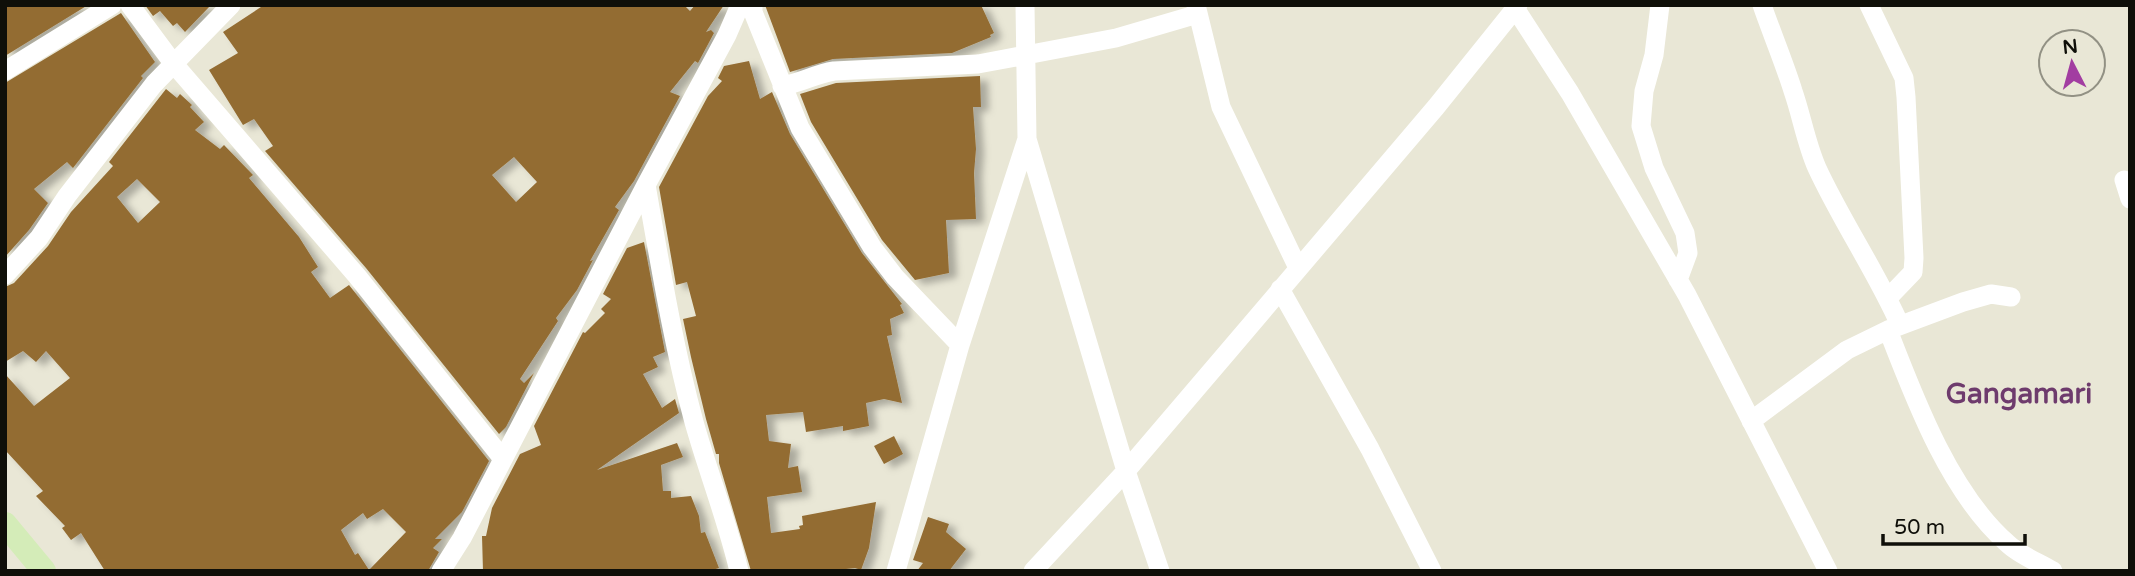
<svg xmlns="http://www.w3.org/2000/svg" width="2135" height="576" font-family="'Varela Round',sans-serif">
	<defs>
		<filter id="shadow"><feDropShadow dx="8" dy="4.5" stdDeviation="3.5" flood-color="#0004"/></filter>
	</defs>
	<rect width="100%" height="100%" fill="#e9e7d6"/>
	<path fill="#936c33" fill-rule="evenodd" filter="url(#shadow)" d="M 5,5 L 88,5 L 5,56 Z
		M 145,5 L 211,5 L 185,32 L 177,23 L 173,26 L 160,11 L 153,16 Z
		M 264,5 L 684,5 L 690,11 L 695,5 L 724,5 L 706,32 L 711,30 L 714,33 L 698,63 L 695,61 L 670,92 L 680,96 L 634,181 L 615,207 L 619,210 L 590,261 L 593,260 L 577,290 L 556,318 L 558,321 L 520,379 L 524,383 L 534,373 L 506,427 L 499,434 L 366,268 L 265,151 L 273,146 L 254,119 L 243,125 L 209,70 L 238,53 L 223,32 ZM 514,157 L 537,182 L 516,202 L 492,175 Z
		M 765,5 L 774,5 L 774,7 L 801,5 L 981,5 L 994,33 L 990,35 L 991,37 L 952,53 L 833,59 L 790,72 Z
		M 121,13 L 155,62 L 141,76 L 143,78 L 73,168 L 67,162 L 34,189 L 48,203 L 29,230 L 5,257 L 5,83 Z
		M 749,61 L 760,99 L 772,92 L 790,134 L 862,253 L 902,304 L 900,305 L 904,313 L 890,319 L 892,335 L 887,336 L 902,403 L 884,399 L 866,403 L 869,426 L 843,431 L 843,426 L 806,432 L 803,412 L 766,415 L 769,441 L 791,444 L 788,468 L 798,466 L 802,492 L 767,497 L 771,533 L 800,529 L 799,526 L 803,525 L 802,516 L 876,502 L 869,548 L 861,570 L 855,568 L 828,571 L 751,571 L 719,463 L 719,454 L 716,454 L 706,419 L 691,357 L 683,319 L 696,316 L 687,282 L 676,285 L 659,187 L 708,96 L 722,81 L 718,78 L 724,66 Z
		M 980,76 L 981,107 L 973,107 L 976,149 L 974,173 L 976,219 L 946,220 L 949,273 L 915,280 L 882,240 L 811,122 L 800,94 L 836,83 Z
		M 166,89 L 177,98 L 180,94 L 192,105 L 190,107 L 204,122 L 195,130 L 220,149 L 224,145 L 253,175 L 249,178 L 299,237 L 318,267 L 311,272 L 330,298 L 349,285 L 489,461 L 462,512 L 435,539 L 442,539 L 433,548 L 439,552 L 428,571 L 105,571 L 81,533 L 71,540 L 62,528 L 65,526 L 36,496 L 43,491 L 5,450 L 5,374 L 34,406 L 70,378 L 46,351 L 36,362 L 23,351 L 5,362 L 5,287 L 14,283 L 48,246 L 71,212 L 113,166 L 109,162 ZM 137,179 L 160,202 L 138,223 L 117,197 ZM 383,509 L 406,532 L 369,570 L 358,553 L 355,555 L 341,530 L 363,513 L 367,519 Z
		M 644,242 L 665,352 L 653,357 L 658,367 L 643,374 L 662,408 L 675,399 L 679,413 L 597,470 L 677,443 L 683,457 L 661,465 L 663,491 L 671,491 L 671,498 L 691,496 L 699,516 L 701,533 L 705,532 L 719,568 L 709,571 L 483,571 L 482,536 L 486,536 L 492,508 L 520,454 L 541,445 L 534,426 L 583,332 L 585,333 L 605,313 L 601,309 L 611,299 L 603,294 L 627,248 Z
		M 894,436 L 903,454 L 884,464 L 874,446 Z
		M 928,517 L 949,524 L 946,532 L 966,549 L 949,571 L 917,571 L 923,563 L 913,560 Z"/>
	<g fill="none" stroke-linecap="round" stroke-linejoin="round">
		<path stroke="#fff" stroke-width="19" d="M 130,5 L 173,63 L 357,276 L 503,459
			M 753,5 L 753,12 L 800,128 L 872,247 L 895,277 L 960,345
			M 1025,5 L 1027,139 L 1126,471 L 1160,571
			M 1196,5 L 1221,107 L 1298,268
			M 1513,5 L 1570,93 L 1687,295 L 1828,571
			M 1660,5 L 1654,55 L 1644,91 L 1641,126 L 1654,168 L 1685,233 L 1688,253 L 1678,280
			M 1762,5 C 1772,34 1784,62 1793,91 C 1802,117 1806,143 1817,168 C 1842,222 1876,271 1900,325
			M 1869,5 L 1904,78 L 1906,97 L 1914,258 L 1913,272 L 1888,298
			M 5,71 L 112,5
			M 782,86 C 801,83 815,74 834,71 L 978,64 L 1116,38 L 1198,14
			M 2124,180 L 2130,199
			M 646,185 C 660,264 673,344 694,422 C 708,472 727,520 739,571
			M 5,275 L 39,238 L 67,196 L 154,84 L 231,5
			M 1280,289 L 1370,449 L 1432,571
			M 1888,330 C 1915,400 1950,493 2007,543 C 2019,555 2038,562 2053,571
			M 1751,421 L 1847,350 L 1888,330 L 1963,302 L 1991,294 L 2011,297
			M 441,571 L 462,538 L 646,185 L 727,35 L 740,5
			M 896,571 L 960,345 L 1027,139
			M 1033,571 L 1126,471 L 1231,348 L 1436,107 L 1518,5"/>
		<path stroke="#d4ecb8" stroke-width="24" d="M 5,524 L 44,571"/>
	</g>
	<g text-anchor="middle" stroke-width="6" stroke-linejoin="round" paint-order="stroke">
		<g font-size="28" font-weight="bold" fill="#6e3b6d" stroke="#e9e7d6">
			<text x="2019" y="403">Gangamari</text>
		</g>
	</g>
	<rect width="2135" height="576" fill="none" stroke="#0f0f09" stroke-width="14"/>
	<g transform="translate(2072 63) rotate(354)"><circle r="33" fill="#e9e7d6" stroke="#929184" stroke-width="2"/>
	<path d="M0-5L12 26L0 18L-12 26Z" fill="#a23da1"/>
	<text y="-10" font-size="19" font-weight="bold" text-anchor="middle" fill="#0f0f09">N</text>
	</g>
	<path d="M1883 534v10h142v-10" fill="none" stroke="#0f0f09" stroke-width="3.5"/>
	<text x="1894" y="534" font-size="21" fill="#0f0f09" stroke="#e9e7d6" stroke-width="5" paint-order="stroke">50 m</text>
</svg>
